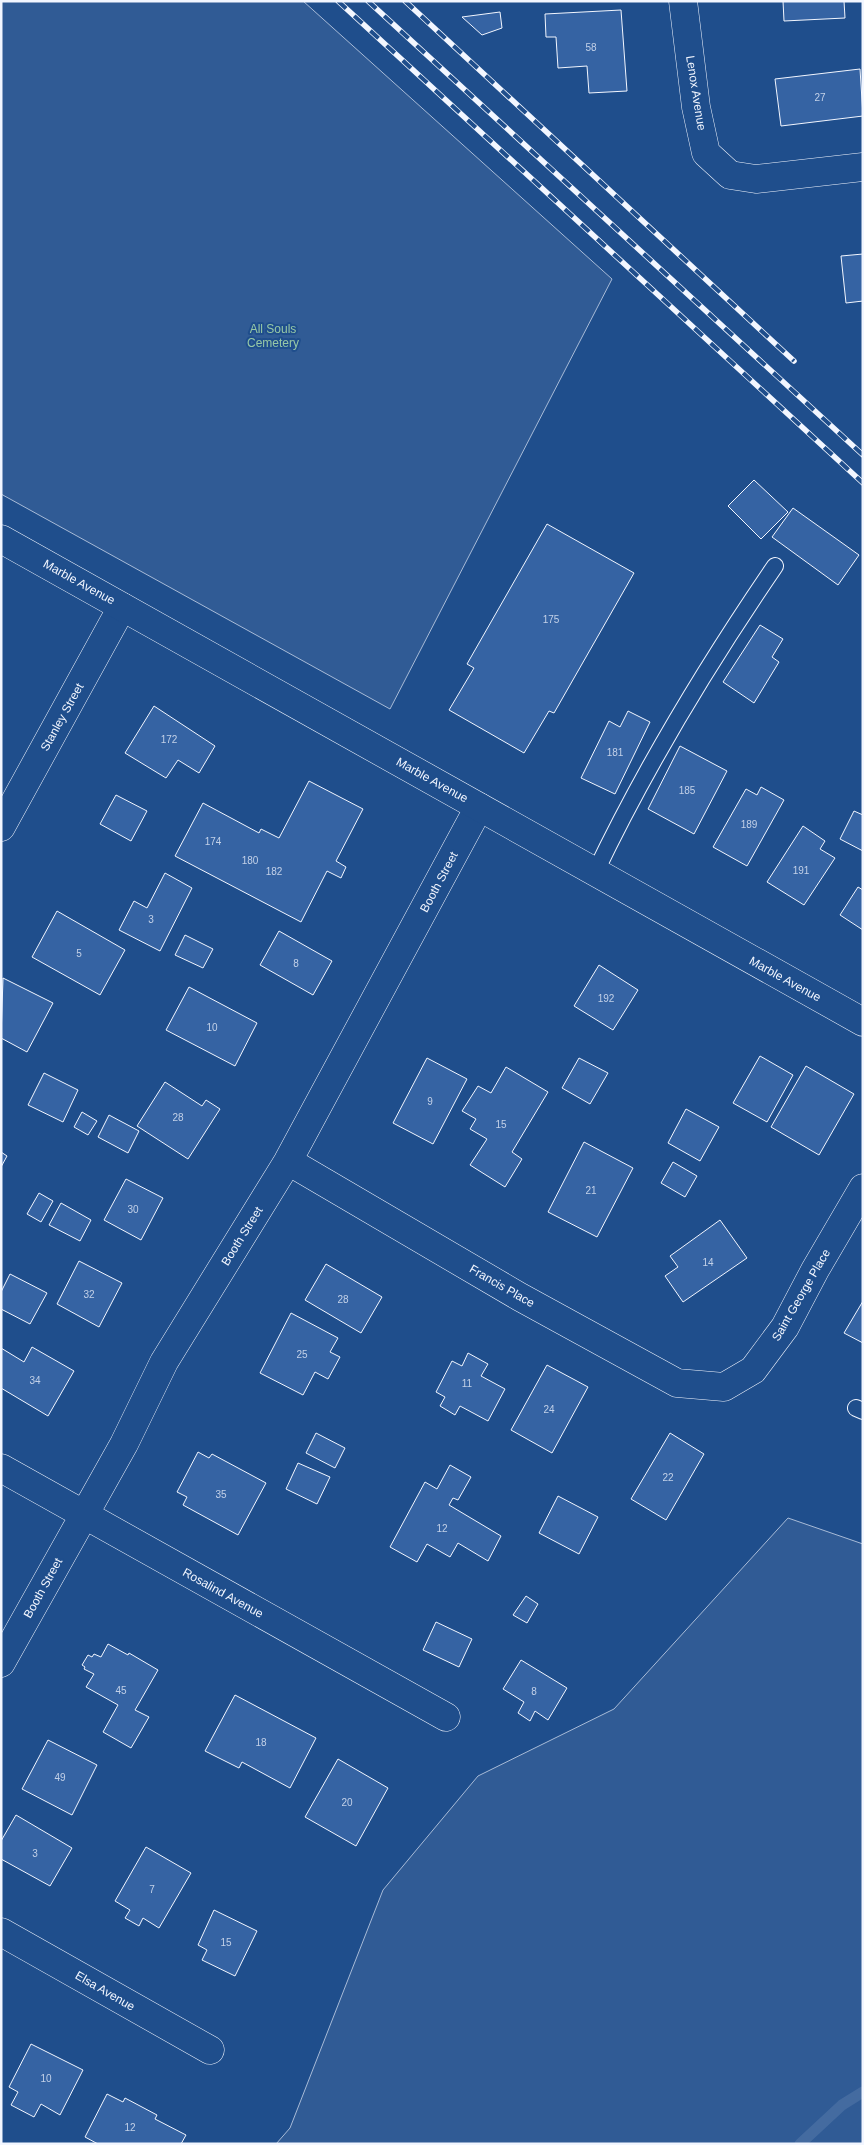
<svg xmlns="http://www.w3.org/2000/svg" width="864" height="2145" font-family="Arial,sans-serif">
	<rect width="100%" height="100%" fill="#1f4e8c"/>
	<path fill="#305b95" stroke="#a8bbd7" d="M 1,1 L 303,1 L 612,279 L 390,709 L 1,494 Z
		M 788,1518 L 863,1544 L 863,2144 L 276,2144 L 290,2128 L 383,1890 L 478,1776 L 614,1709 Z"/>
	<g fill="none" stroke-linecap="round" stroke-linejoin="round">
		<path stroke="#446ba0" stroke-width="11" d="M 800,2144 L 842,2105 L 863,2092"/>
	</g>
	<path fill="#3563a3" stroke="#f2f6ff" d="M 783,1 L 844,1 L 845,18 L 784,21 Z
		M 621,10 L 627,91 L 589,93 L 587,66 L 558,68 L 556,37 L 546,37 L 545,14 Z
		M 500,12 L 502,28 L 482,35 L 462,17 Z
		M 860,69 L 863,116 L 781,126 L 775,79 Z
		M 863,254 L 863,301 L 846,303 L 841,256 Z
		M 754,480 L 788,512 L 761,539 L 728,506 Z
		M 793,508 L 859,555 L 838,585 L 772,537 Z
		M 547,524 L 634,573 L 554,713 L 549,711 L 524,753 L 449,710 L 474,668 L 467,664 Z
		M 760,625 L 783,639 L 772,657 L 779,662 L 754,703 L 723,682 Z
		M 154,706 L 215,746 L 199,773 L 178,760 L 166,778 L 125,753 Z
		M 628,711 L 650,722 L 615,794 L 581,778 L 609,721 L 620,727 Z
		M 680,746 L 727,771 L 694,834 L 648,809 Z
		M 309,781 L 363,809 L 336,861 L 346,867 L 341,878 L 327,871 L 301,922 L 175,856 L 203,803 L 259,833 L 261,829 L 279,838 Z
		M 761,787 L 784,800 L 747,866 L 713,847 L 746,789 L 757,795 Z
		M 116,795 L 147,811 L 131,841 L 100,824 Z
		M 854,811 L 863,815 L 863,851 L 840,839 Z
		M 803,826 L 825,841 L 820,849 L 835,858 L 804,905 L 767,882 Z
		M 165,873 L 192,888 L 160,951 L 119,930 L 134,901 L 147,908 Z
		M 858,887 L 863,890 L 863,930 L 840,915 Z
		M 57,911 L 125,950 L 100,995 L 32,957 Z
		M 279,931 L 332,961 L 313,995 L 260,965 Z
		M 185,935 L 213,949 L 203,968 L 175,955 Z
		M 599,965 L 638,990 L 613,1030 L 574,1006 Z
		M 3,978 L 53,1003 L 27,1052 L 1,1038 Z
		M 189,987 L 257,1023 L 235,1066 L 166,1030 Z
		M 760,1056 L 793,1075 L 767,1122 L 733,1103 Z
		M 427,1058 L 467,1079 L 433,1144 L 393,1123 Z
		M 579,1058 L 608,1073 L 590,1104 L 562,1088 Z
		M 806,1066 L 854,1094 L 819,1155 L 771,1127 Z
		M 506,1067 L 548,1092 L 512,1152 L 522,1159 L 505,1187 L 470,1165 L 487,1139 L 470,1129 L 476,1119 L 462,1111 L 478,1086 L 491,1093 Z
		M 44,1073 L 78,1090 L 63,1122 L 28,1105 Z
		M 165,1082 L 202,1106 L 206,1100 L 220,1109 L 188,1159 L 137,1126 Z
		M 686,1109 L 719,1127 L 700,1161 L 668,1143 Z
		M 82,1112 L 97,1121 L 88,1135 L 74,1127 Z
		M 109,1115 L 139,1131 L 128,1153 L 98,1137 Z
		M 584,1142 L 633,1168 L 597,1237 L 548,1212 Z
		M 1,1152 L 7,1156 L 1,1167 Z
		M 673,1162 L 697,1176 L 685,1197 L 661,1183 Z
		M 126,1179 L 163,1198 L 141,1240 L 104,1220 Z
		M 39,1193 L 53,1201 L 41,1222 L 27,1214 Z
		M 61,1203 L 91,1220 L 80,1241 L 49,1225 Z
		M 720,1220 L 747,1258 L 683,1302 L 665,1276 L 678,1267 L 670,1256 Z
		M 79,1261 L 122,1283 L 99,1327 L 57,1304 Z
		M 326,1264 L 382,1297 L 361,1333 L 305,1300 Z
		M 10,1274 L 47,1293 L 30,1324 L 1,1309 L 1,1292 Z
		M 863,1301 L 863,1343 L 844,1333 Z
		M 291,1313 L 338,1338 L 330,1352 L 340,1357 L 328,1379 L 315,1372 L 303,1395 L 260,1373 Z
		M 32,1347 L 74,1371 L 48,1416 L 1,1388 L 1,1348 L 24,1362 Z
		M 468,1353 L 488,1364 L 481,1376 L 505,1389 L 488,1421 L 460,1406 L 455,1415 L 440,1406 L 445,1397 L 436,1392 L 452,1361 L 462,1366 Z
		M 547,1365 L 588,1387 L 552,1453 L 511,1430 Z
		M 316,1433 L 345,1448 L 335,1468 L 306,1453 Z
		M 670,1433 L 704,1454 L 666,1520 L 631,1499 Z
		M 198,1452 L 209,1458 L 212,1454 L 266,1483 L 238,1535 L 183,1505 L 187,1497 L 177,1492 Z
		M 298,1463 L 330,1477 L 317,1504 L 286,1489 Z
		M 450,1465 L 471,1477 L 458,1500 L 453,1498 L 449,1505 L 501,1536 L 488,1561 L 458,1543 L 450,1557 L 427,1544 L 417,1562 L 390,1547 L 425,1482 L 437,1489 Z
		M 558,1496 L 598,1517 L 579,1554 L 539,1533 Z
		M 526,1596 L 538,1604 L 527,1623 L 513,1615 Z
		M 436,1622 L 472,1639 L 459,1667 L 423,1650 Z
		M 108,1644 L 128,1655 L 129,1653 L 158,1670 L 135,1710 L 149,1717 L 131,1748 L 103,1732 L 118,1705 L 86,1687 L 94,1674 L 84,1669 L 85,1667 L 82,1665 L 88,1655 L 92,1657 L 94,1654 L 101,1657 Z
		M 521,1660 L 567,1688 L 548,1720 L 535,1711 L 530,1721 L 518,1713 L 524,1702 L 503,1689 Z
		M 235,1695 L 316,1738 L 290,1788 L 242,1762 L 239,1768 L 205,1751 Z
		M 48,1740 L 97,1765 L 72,1815 L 22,1789 Z
		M 338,1759 L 388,1788 L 356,1846 L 305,1817 Z
		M 16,1815 L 72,1848 L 50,1886 L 1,1859 L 1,1841 Z
		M 146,1847 L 191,1873 L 159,1928 L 143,1918 L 139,1926 L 125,1918 L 130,1910 L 115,1901 Z
		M 214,1910 L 257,1931 L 235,1976 L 202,1960 L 207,1950 L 198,1945 Z
		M 31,2044 L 83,2070 L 60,2115 L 41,2104 L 34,2117 L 11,2105 L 18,2092 L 9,2087 Z
		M 107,2094 L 123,2102 L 125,2098 L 157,2115 L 155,2119 L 186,2135 L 181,2144 L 98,2144 L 85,2137 Z"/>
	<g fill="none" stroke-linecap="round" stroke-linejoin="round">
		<g stroke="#f2f6ff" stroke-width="18">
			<path id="service" d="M 595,873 C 646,766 708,664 775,566
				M 856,1408 L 863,1411"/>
		</g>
		<g stroke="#f2f6ff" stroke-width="29">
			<path id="minor" d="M 683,1 L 696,107 L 706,153 L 730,175 L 756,179 L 863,167
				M 1,827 L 122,607
				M 288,1161 L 520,1297 L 677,1383 L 724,1387 L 753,1370 L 785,1327 L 815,1270 L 863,1188
				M 1,1468 L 446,1717
				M 1,1663 L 124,1444 L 164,1362 L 288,1161 L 479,807
				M 1,1932 L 210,2050"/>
		</g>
		<g stroke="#f2f6ff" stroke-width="29">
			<path id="tertiary" d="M 1,539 L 863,1022"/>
		</g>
		<use href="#service" stroke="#1f4e8c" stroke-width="16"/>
		<use href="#minor" stroke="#1f4e8c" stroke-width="28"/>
		<use href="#tertiary" stroke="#1f4e8c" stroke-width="28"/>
		<g stroke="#f2f6ff" stroke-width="5.5">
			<path id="rail" d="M 338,1 L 863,483
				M 368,1 L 863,455
				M 405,1 L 794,361"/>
		</g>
		<use href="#rail" stroke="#1f4e8c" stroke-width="4" stroke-dasharray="11" stroke-linecap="butt"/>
	</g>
	<g text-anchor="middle" stroke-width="4" stroke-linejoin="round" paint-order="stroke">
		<g font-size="10" fill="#c3d1e8">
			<text x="591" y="51">58</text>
			<text x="820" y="101">27</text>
			<text x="551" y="623">175</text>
			<text x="169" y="743">172</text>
			<text x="615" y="756">181</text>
			<text x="687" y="794">185</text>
			<text x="749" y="828">189</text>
			<text x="213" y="845">174</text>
			<text x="250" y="864">180</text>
			<text x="801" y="874">191</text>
			<text x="274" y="875">182</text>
			<text x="151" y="923">3</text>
			<text x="79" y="957">5</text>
			<text x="296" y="967">8</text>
			<text x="606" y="1002">192</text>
			<text x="212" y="1031">10</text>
			<text x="430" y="1105">9</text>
			<text x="178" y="1121">28</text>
			<text x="501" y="1128">15</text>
			<text x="591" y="1194">21</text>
			<text x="133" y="1213">30</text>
			<text x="708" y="1266">14</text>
			<text x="89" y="1298">32</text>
			<text x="343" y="1303">28</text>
			<text x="302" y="1358">25</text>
			<text x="35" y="1384">34</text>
			<text x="467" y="1387">11</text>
			<text x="549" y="1413">24</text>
			<text x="668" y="1481">22</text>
			<text x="221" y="1498">35</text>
			<text x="442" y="1532">12</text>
			<text x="121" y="1694">45</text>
			<text x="534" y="1695">8</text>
			<text x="261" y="1746">18</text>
			<text x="60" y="1781">49</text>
			<text x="347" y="1806">20</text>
			<text x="35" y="1857">3</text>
			<text x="152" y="1893">7</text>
			<text x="226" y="1946">15</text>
			<text x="46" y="2082">10</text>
			<text x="130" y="2131">12</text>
		</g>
		<g font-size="12" fill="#f2f6ff" stroke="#1f4e8c">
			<text transform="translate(696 93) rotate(81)" y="4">Lenox Avenue</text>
			<text transform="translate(79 582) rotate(29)" y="4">Marble Avenue</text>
			<text transform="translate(62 717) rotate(-61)" y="4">Stanley Street</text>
			<text transform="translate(432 780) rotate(29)" y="4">Marble Avenue</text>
			<text transform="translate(439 882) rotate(-62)" y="4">Booth Street</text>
			<text transform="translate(785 979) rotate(29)" y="4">Marble Avenue</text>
			<text transform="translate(242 1236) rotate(-58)" y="4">Booth Street</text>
			<text transform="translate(502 1286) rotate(30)" y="4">Francis Place</text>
			<text transform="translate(801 1295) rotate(-60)" y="4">Saint George Place</text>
			<text transform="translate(43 1588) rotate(-61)" y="4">Booth Street</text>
			<text transform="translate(223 1593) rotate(29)" y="4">Rosalind Avenue</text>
			<text transform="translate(105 1991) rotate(30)" y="4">Elsa Avenue</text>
		</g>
		<g font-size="12" fill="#97c8a6" stroke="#1f4e8c">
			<text x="273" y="333">All Souls<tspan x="273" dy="14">Cemetery</tspan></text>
		</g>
	</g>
	<rect width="864" height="2145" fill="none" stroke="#f2f6ff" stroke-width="5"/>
</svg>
